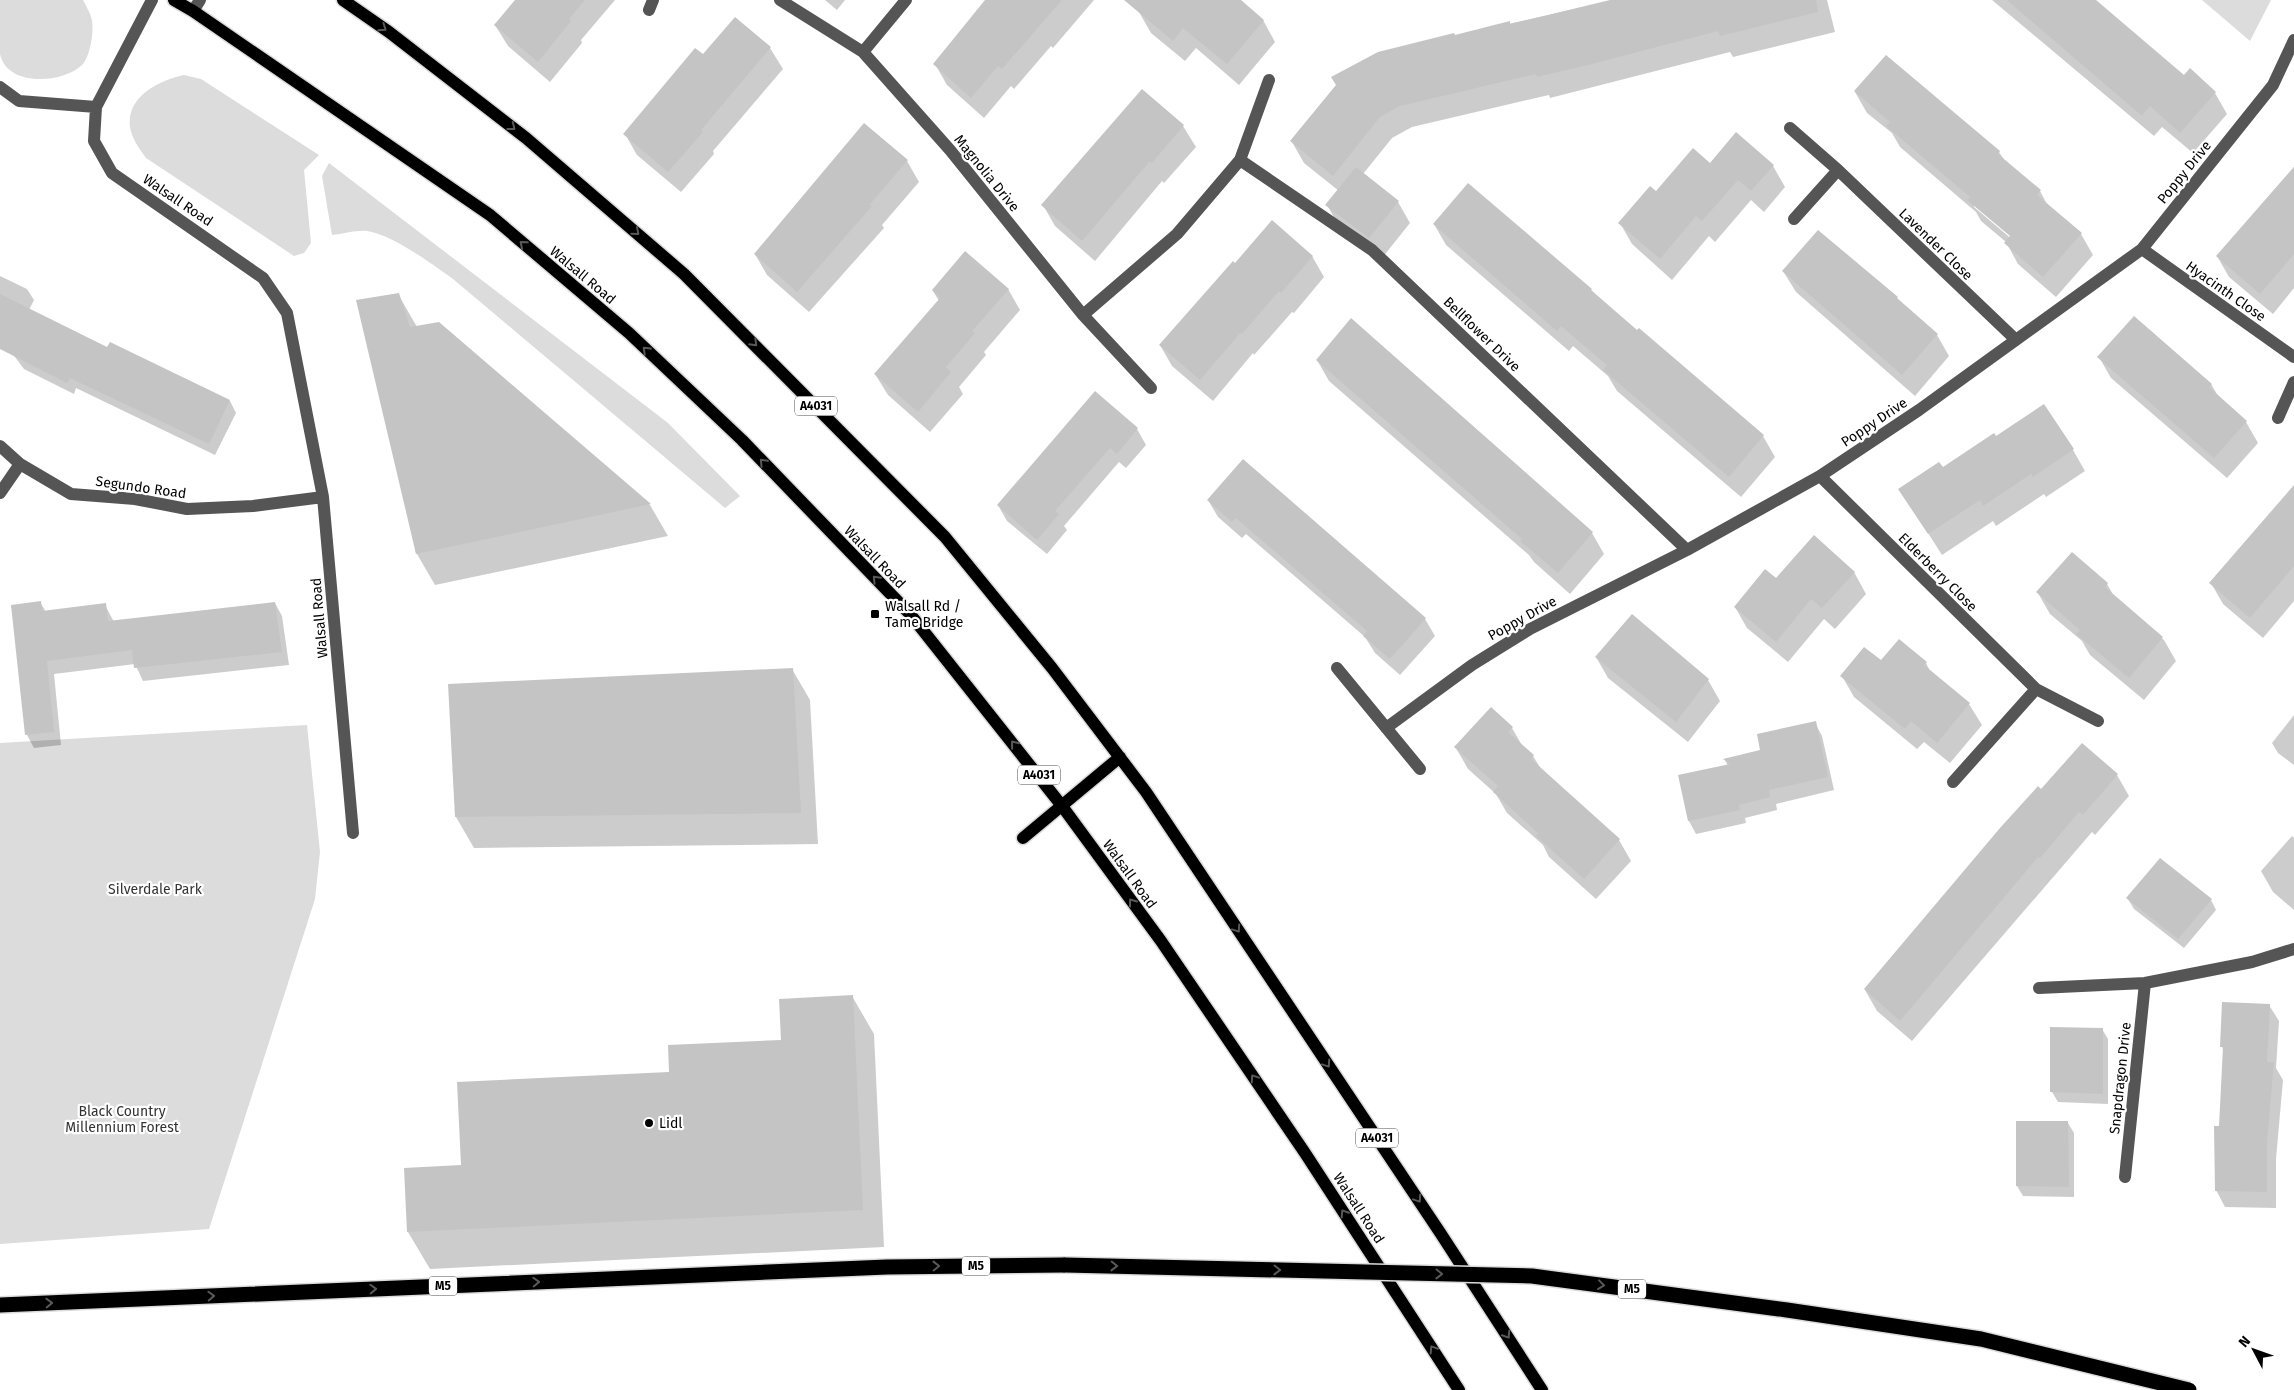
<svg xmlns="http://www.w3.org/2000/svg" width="2294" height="1390" font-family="'Fira Sans',sans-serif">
	<rect width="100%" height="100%" fill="#fff"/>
	<path fill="#dcdcdc" d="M 0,0 L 83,0 C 86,6 91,14 92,21 C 94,33 90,57 82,65 C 62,84 7,87 0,54 C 0,38 0,17 0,0 Z
		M 2202,0 L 2271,0 L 2250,41 Z
		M 184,75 L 201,79 L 319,155 L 304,170 L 311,243 L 304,253 L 294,256 L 146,158 C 139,148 132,139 130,127 C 126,96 160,80 184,75 Z
		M 329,163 L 668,423 L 740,496 L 725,508 L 453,279 C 432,264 393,235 367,231 C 356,230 343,234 332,235 L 322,176 Z
		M 307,725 L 320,852 L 315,899 L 209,1229 L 0,1244 L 0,743 Z"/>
	<path fill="#0003" fill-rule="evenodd" d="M 517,0 L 615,0 L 581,40 L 582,43 L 550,82 L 508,46 L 495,25 Z
		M 825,0 L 845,0 L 837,10 Z
		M 987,0 L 1094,0 L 1053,48 L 1051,46 L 1014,89 L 1011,86 L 984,118 L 947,85 L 935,64 Z
		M 1149,0 L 1239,0 L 1263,20 L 1275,42 L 1239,85 L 1196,48 L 1185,61 L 1151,33 L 1139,12 Z
		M 1616,0 L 1827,0 L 1835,32 L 1733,57 L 1730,52 L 1550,98 L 1549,95 L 1412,127 L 1392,138 L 1363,174 L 1398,202 L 1410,223 L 1382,258 L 1339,226 L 1327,205 L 1339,191 L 1304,163 L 1292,142 L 1455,36 Z
		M 1992,0 L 2094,0 L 2184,77 L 2215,93 L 2227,114 L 2193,153 L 2162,127 L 2154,136 Z
		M 735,18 L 770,48 L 783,69 L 713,151 L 714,154 L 681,192 L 637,155 L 625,134 L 703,56 Z
		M 1143,91 L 1183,126 L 1196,147 L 1164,183 L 1162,181 L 1095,261 L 1055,226 L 1043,205 Z
		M 1855,92 L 1999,152 L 2005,161 L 2040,191 L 2048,206 L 2081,234 L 2093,255 L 2056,297 L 2018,264 L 2006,242 L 1981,221 L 1976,212 L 1900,147 L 1892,133 L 1867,113 ZM 1974,204 L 2016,239 L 2014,241 L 1974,207 Z
		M 907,161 L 919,182 L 882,225 L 884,228 L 809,312 L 767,275 L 755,254 Z
		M 1710,165 L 1773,166 L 1785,187 L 1764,212 L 1751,200 L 1715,242 L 1709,236 L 1672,280 L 1632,244 L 1620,223 L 1657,193 Z
		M 2294,167 L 2294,288 L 2273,314 L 2229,277 L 2217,256 Z
		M 1468,184 L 1591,290 L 1595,295 L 1763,436 L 1775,457 L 1741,497 L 1617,391 L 1608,376 L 1573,346 L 1569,351 L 1446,245 L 1434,224 Z
		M 1312,256 L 1324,277 L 1294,313 L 1292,312 L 1254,355 L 1253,353 L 1213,401 L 1172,366 L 1160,345 Z
		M 1783,271 L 1897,298 L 1900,303 L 1937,335 L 1949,356 L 1915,396 L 1796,292 Z
		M 0,276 L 27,289 L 34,300 L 29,310 L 107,349 L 110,344 L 230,401 L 236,413 L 215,455 L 76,388 L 74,394 L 24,369 L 0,337 Z
		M 1008,289 L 1020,310 L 984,352 L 986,355 L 959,387 L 963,394 L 930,432 L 888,395 L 875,374 L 939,301 L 933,291 Z
		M 398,294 L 417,327 L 439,323 L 650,505 L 668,536 L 435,585 L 417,554 L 357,301 Z
		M 1351,320 L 1592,533 L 1604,554 L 1570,594 L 1534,562 L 1529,555 L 1329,381 L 1317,360 Z
		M 2099,357 L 2211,384 L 2218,396 L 2246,422 L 2258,443 L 2227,478 L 2111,378 Z
		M 1095,393 L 1137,429 L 1146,445 L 1126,468 L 1119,462 L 1064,526 L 1067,530 L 1047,554 L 1007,521 L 998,505 Z
		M 1996,438 L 2073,450 L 2085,471 L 2046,497 L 2044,494 L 1996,526 L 1993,521 L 1942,555 L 1900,489 L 1942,469 Z
		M 1244,461 L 1425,619 L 1435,636 L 1400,675 L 1375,653 L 1365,637 L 1246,534 L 1242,538 L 1218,517 L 1208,500 Z
		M 2294,486 L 2294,601 L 2263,638 L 2223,604 L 2211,583 Z
		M 1854,572 L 1866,594 L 1835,629 L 1824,619 L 1788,662 L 1747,628 L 1735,607 L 1776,580 Z
		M 2107,584 L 2115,598 L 2164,640 L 2176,661 L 2144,700 L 2090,655 L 2082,641 L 2050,614 L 2038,593 Z
		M 40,602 L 46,612 L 105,605 L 114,622 L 275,603 L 282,616 L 289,665 L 143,681 L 135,664 L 54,674 L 61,745 L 34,748 L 27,735 L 12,606 Z
		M 1596,657 L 1708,680 L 1720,701 L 1688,742 L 1608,678 Z
		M 1881,662 L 1926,663 L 1931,673 L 1969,704 L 1982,725 L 1950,763 L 1924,742 L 1917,749 L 1854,697 L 1842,676 Z
		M 792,669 L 810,700 L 818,844 L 474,848 L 456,817 L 449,685 Z
		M 2294,715 L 2294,765 L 2278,753 L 2272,743 Z
		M 1815,723 L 1822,736 L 1834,790 L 1776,804 L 1777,810 L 1745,818 L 1746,823 L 1696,834 L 1689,821 L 1679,776 L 1728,766 L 1725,760 L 1762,750 Z
		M 1512,728 L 1523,747 L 1533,756 L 1541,769 L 1619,840 L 1631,861 L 1596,899 L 1549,857 L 1543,845 L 1507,813 L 1496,794 L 1468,769 L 1456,748 Z
		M 2117,775 L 2129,796 L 2095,835 L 2092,832 L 1912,1041 L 1877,1011 L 1865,990 L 2042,791 Z
		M 2292,836 L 2294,838 L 2294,910 L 2273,892 L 2261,871 Z
		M 2128,899 L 2211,900 L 2216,910 L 2184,948 L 2134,909 Z
		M 852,996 L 874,1034 L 884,1247 L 430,1269 L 408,1232 L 462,1166 L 671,1073 L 782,1041 Z
		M 2269,1005 L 2279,1021 L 2276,1068 L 2283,1080 L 2276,1159 L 2276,1208 L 2225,1207 L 2216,1190 L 2224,1051 L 2222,1047 Z
		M 2102,1029 L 2108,1039 L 2108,1104 L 2058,1102 L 2052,1092 Z
		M 2068,1123 L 2074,1133 L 2074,1197 L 2023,1196 L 2017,1186 Z"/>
	<path fill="#c4c4c4" d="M 515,0 L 585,0 L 569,19 L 571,21 L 538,62 L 494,25 Z
		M 985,0 L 1062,0 L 1002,69 L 998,66 L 971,98 L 933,64 Z
		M 1124,0 L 1241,0 L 1264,20 L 1227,64 L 1183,28 L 1173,41 Z
		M 1610,0 L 1816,0 L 1818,12 L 1720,36 L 1718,31 L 1588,65 L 1537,77 L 1536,74 L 1400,106 L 1380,117 L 1333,176 L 1290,141 L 1336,85 L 1331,77 L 1378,52 L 1454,33 L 1455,35 L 1510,21 L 1510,24 Z
		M 2007,0 L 2096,0 L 2184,75 L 2190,68 L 2216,92 L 2180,133 L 2150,106 L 2142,116 Z
		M 735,17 L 771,47 L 701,130 L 703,132 L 668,172 L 623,134 L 695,48 L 703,54 Z
		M 1886,55 L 2000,151 L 1998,154 L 2041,190 L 2037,195 L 2082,233 L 2043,277 L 2004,243 L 2010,236 L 1967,200 L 1970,197 L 1886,126 L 1890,122 L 1854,91 Z
		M 1142,89 L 1184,125 L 1152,163 L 1150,161 L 1082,241 L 1041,205 Z
		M 864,123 L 908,160 L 870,204 L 872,206 L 797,292 L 754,254 Z
		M 1736,132 L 1774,165 L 1751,191 L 1738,180 L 1702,221 L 1696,216 L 1660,259 L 1618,223 L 1650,186 L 1656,191 L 1693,148 L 1710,163 Z
		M 1356,167 L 1399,201 L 1369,238 L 1325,205 Z
		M 2294,167 L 2294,254 L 2260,294 L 2216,256 Z
		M 1468,183 L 1592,289 L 1591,290 L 1637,330 L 1639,328 L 1764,435 L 1729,477 L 1603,370 L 1607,365 L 1561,326 L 1557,331 L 1433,224 Z
		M 1272,220 L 1313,256 L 1281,293 L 1279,291 L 1242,334 L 1240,333 L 1200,380 L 1159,345 L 1233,261 L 1235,263 Z
		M 1818,230 L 1898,297 L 1897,298 L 1938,334 L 1902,375 L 1782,271 Z
		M 965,251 L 1009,289 L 972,331 L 975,333 L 946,367 L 951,372 L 918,412 L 874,374 L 940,298 L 932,290 Z
		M 399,293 L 410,327 L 439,322 L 651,504 L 416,554 L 356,300 Z
		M 0,294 L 107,347 L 110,342 L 230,400 L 209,444 L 70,378 L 67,383 L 0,349 Z
		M 2134,316 L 2212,384 L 2209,387 L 2247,421 L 2214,458 L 2097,357 Z
		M 1351,318 L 1593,532 L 1558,573 L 1520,541 L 1522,539 L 1316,360 Z
		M 1095,391 L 1138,428 L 1117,454 L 1110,448 L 1055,511 L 1059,514 L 1037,540 L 997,505 Z
		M 2044,404 L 2074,449 L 2033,477 L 2031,474 L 1983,506 L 1980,500 L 1928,534 L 1898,489 L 1939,462 L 1943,467 L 1994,433 L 1996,436 Z
		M 1243,459 L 1426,618 L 1390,659 L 1363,636 L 1367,631 L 1236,518 L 1232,522 L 1207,500 Z
		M 2294,485 L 2294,566 L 2250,618 L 2209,583 Z
		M 1814,535 L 1855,572 L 1822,608 L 1811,599 L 1776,642 L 1734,607 L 1765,569 L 1776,578 Z
		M 2072,552 L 2108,583 L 2105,587 L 2163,637 L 2129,678 L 2076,634 L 2080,630 L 2036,592 Z
		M 41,601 L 42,611 L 106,603 L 108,621 L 275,602 L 282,652 L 134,668 L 132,650 L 47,661 L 54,732 L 25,735 L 11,605 Z
		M 1632,614 L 1709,679 L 1676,722 L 1595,657 Z
		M 1899,639 L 1927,662 L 1924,665 L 1970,703 L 1937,743 L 1911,721 L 1905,729 L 1840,676 L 1864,647 L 1881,660 Z
		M 793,668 L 801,813 L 455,817 L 448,684 Z
		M 1491,707 L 1513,727 L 1508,732 L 1534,755 L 1531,759 L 1620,839 L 1584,879 L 1536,836 L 1538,833 L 1493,792 L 1498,786 L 1454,747 Z
		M 1816,721 L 1828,777 L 1769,790 L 1770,797 L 1739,805 L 1740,810 L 1688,821 L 1678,775 L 1730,764 L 1723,759 L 1760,750 L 1757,734 Z
		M 2082,743 L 2118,774 L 2083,815 L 2079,812 L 2040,858 L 2038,857 L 1900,1021 L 1864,989 L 2000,828 L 2038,786 L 2041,789 Z
		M 2160,858 L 2212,899 L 2178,939 L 2126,898 Z
		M 853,995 L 863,1210 L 407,1232 L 404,1168 L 461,1165 L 457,1082 L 669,1072 L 668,1045 L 781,1040 L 779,999 Z
		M 2222,1002 L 2270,1004 L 2267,1062 L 2274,1062 L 2267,1141 L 2267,1192 L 2215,1191 L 2214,1126 L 2219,1126 L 2223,1047 L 2220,1047 Z
		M 2050,1027 L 2103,1028 L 2103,1094 L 2050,1092 Z
		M 2016,1121 L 2068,1121 L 2069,1187 L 2016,1186 Z"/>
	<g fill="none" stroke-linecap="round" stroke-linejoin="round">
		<g stroke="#dbdbdb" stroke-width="15">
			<path id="major" d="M 174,0 L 193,11 L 490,215 L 629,333 L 742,440 L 910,614 L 1062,806 L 1161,941 L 1305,1153 L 1459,1390
				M 343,0 L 389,32 L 526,138 L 684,274 L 945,537 L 1052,668 L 1146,792 L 1441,1234 L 1542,1390
				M 1023,838 L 1120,757"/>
		</g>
		<g stroke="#dbdbdb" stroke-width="18">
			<path id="highway" d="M 0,1305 L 887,1267 L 1065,1265"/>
		</g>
		<path stroke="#555" stroke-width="12" d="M 152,0 L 96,107 L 94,141 L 112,173 L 263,278 L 287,313 L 323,497 L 353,833
			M 780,0 L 863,52 L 950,150 L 1083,315 L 1151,388
			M 649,10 L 653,0
			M 193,11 L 200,0
			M 863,52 L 906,0
			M 0,87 L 19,101 L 96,107
			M 1790,128 L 1838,170 L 2015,339
			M 1240,160 L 1372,250 L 1687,550
			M 1794,219 L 1838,170
			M 2142,249 L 2294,357
			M 1083,315 L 1177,234 L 1240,160 L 1269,80
			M 2278,418 L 2294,382
			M 0,446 L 20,464 L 71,494 L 135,499 L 187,509 L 253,506 L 323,497
			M 1820,476 L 2036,689 L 2098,721
			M 0,493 L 20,464
			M 1337,668 L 1420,769
			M 1386,728 L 1472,665 L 1530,629 L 1687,550 L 1820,476 L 1919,410 L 2142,249 L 2273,85 L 2294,40
			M 1953,782 L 2036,689
			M 2039,988 L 2145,983 L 2252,962 L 2294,949
			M 2125,1177 L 2145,983"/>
		<use href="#major" stroke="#000" stroke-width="12"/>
		<use href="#highway" stroke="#000" stroke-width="15"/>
		<g stroke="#dbdbdb" stroke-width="18" stroke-linecap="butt">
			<path id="highway-bridge" d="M 1065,1265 L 1532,1276 L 1787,1310 L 1981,1339 L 2189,1390"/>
		</g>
		<use href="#highway-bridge" stroke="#000" stroke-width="15"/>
	</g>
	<defs><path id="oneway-chevron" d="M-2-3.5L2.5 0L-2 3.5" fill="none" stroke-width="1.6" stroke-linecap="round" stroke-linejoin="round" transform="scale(1.25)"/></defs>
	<g stroke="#595959">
		<use href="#oneway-chevron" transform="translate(383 28) rotate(35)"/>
		<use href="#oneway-chevron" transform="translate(512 127) rotate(38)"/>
		<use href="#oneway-chevron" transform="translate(636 232) rotate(41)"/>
		<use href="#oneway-chevron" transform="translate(523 244) rotate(-140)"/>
		<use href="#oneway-chevron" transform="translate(754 343) rotate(45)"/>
		<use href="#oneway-chevron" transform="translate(646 350) rotate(-136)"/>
		<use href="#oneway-chevron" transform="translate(763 462) rotate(-134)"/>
		<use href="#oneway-chevron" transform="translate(876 579) rotate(-134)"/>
		<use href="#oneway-chevron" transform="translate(1014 744) rotate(-128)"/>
		<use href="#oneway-chevron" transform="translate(1132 902) rotate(-126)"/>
		<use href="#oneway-chevron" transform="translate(1237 929) rotate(56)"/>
		<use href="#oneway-chevron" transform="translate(1327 1064) rotate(56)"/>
		<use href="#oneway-chevron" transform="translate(1254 1078) rotate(-124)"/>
		<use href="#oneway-chevron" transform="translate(1418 1199) rotate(56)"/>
		<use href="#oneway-chevron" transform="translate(1344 1213) rotate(-123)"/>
		<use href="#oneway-chevron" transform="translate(936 1266) rotate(-1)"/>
		<use href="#oneway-chevron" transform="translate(1114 1266) rotate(1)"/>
		<use href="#oneway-chevron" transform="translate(1277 1270) rotate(1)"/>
		<use href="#oneway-chevron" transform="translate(1439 1274) rotate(1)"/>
		<use href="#oneway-chevron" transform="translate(536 1282) rotate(-2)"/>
		<use href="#oneway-chevron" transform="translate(1601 1285) rotate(7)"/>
		<use href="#oneway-chevron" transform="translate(373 1289) rotate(-2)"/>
		<use href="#oneway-chevron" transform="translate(211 1296) rotate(-2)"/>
		<use href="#oneway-chevron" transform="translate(49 1303) rotate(-2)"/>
		<use href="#oneway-chevron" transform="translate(1507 1335) rotate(57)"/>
		<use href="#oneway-chevron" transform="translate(1433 1349) rotate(-123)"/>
	</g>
	<g fill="#000" stroke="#fff" stroke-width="2">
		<rect x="870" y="609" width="10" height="10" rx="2.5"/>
		<circle cx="649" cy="1123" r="5"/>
	</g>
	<g text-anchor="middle" stroke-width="4.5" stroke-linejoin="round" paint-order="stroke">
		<g fill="#fff" stroke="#4c4c4c" stroke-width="1">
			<rect x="795" y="396.5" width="42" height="19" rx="4"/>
			<rect x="1018" y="765.5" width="42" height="19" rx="4"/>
			<rect x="1356" y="1128.5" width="42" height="19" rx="4"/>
			<rect x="962" y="1256.5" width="28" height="19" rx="4"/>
			<rect x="429" y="1276.5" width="28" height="19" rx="4"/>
			<rect x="1618" y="1279.5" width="28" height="19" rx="4"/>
		</g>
		<g font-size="12" font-weight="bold" fill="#000">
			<text x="816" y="410">A4031</text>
			<text x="1039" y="779">A4031</text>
			<text x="1377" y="1142">A4031</text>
			<text x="976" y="1270">M5</text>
			<text x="443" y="1290">M5</text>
			<text x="1632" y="1293">M5</text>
		</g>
		<g font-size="14" fill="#000" stroke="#fff">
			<text transform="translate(2184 172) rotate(-51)" y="5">Poppy Drive</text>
			<text transform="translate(987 173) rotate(51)" y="5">Magnolia Drive</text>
			<text transform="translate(178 200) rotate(34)" y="5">Walsall Road</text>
			<text transform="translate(1936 244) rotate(44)" y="5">Lavender Close</text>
			<text transform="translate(583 275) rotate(40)" y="5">Walsall Road</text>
			<text transform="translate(2226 291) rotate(35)" y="5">Hyacinth Close</text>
			<text transform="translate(1482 334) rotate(44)" y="5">Bellflower Drive</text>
			<text transform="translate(1874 422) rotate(-34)" y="5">Poppy Drive</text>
			<text transform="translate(141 487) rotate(8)" y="5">Segundo Road</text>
			<text transform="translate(875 557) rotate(46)" y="5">Walsall Road</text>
			<text transform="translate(1938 572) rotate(45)" y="5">Elderberry Close</text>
			<text transform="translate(319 618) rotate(-95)" y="5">Walsall Road</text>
			<text transform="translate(1522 618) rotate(-29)" y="5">Poppy Drive</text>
			<text transform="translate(1130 874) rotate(54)" y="5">Walsall Road</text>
			<text transform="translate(2120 1078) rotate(-84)" y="5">Snapdragon Drive</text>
			<text transform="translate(1359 1208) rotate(57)" y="5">Walsall Road</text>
		</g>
		<g font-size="14" fill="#000" stroke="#fff" text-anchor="start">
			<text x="885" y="611">Walsall Rd /<tspan x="885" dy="16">Tame Bridge</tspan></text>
			<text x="659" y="1128">Lidl</text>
		</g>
		<g font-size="14" fill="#333" stroke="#fff">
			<text x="155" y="894">Silverdale Park</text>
			<text x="122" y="1116">Black Country<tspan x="122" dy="16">Millennium Forest</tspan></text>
		</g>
	</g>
	<g transform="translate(2254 1350) rotate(311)" stroke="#ffffff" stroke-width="4" paint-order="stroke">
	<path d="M0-4L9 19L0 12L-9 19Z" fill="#000000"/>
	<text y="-8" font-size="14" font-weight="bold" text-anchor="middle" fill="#000000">N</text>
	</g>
</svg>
